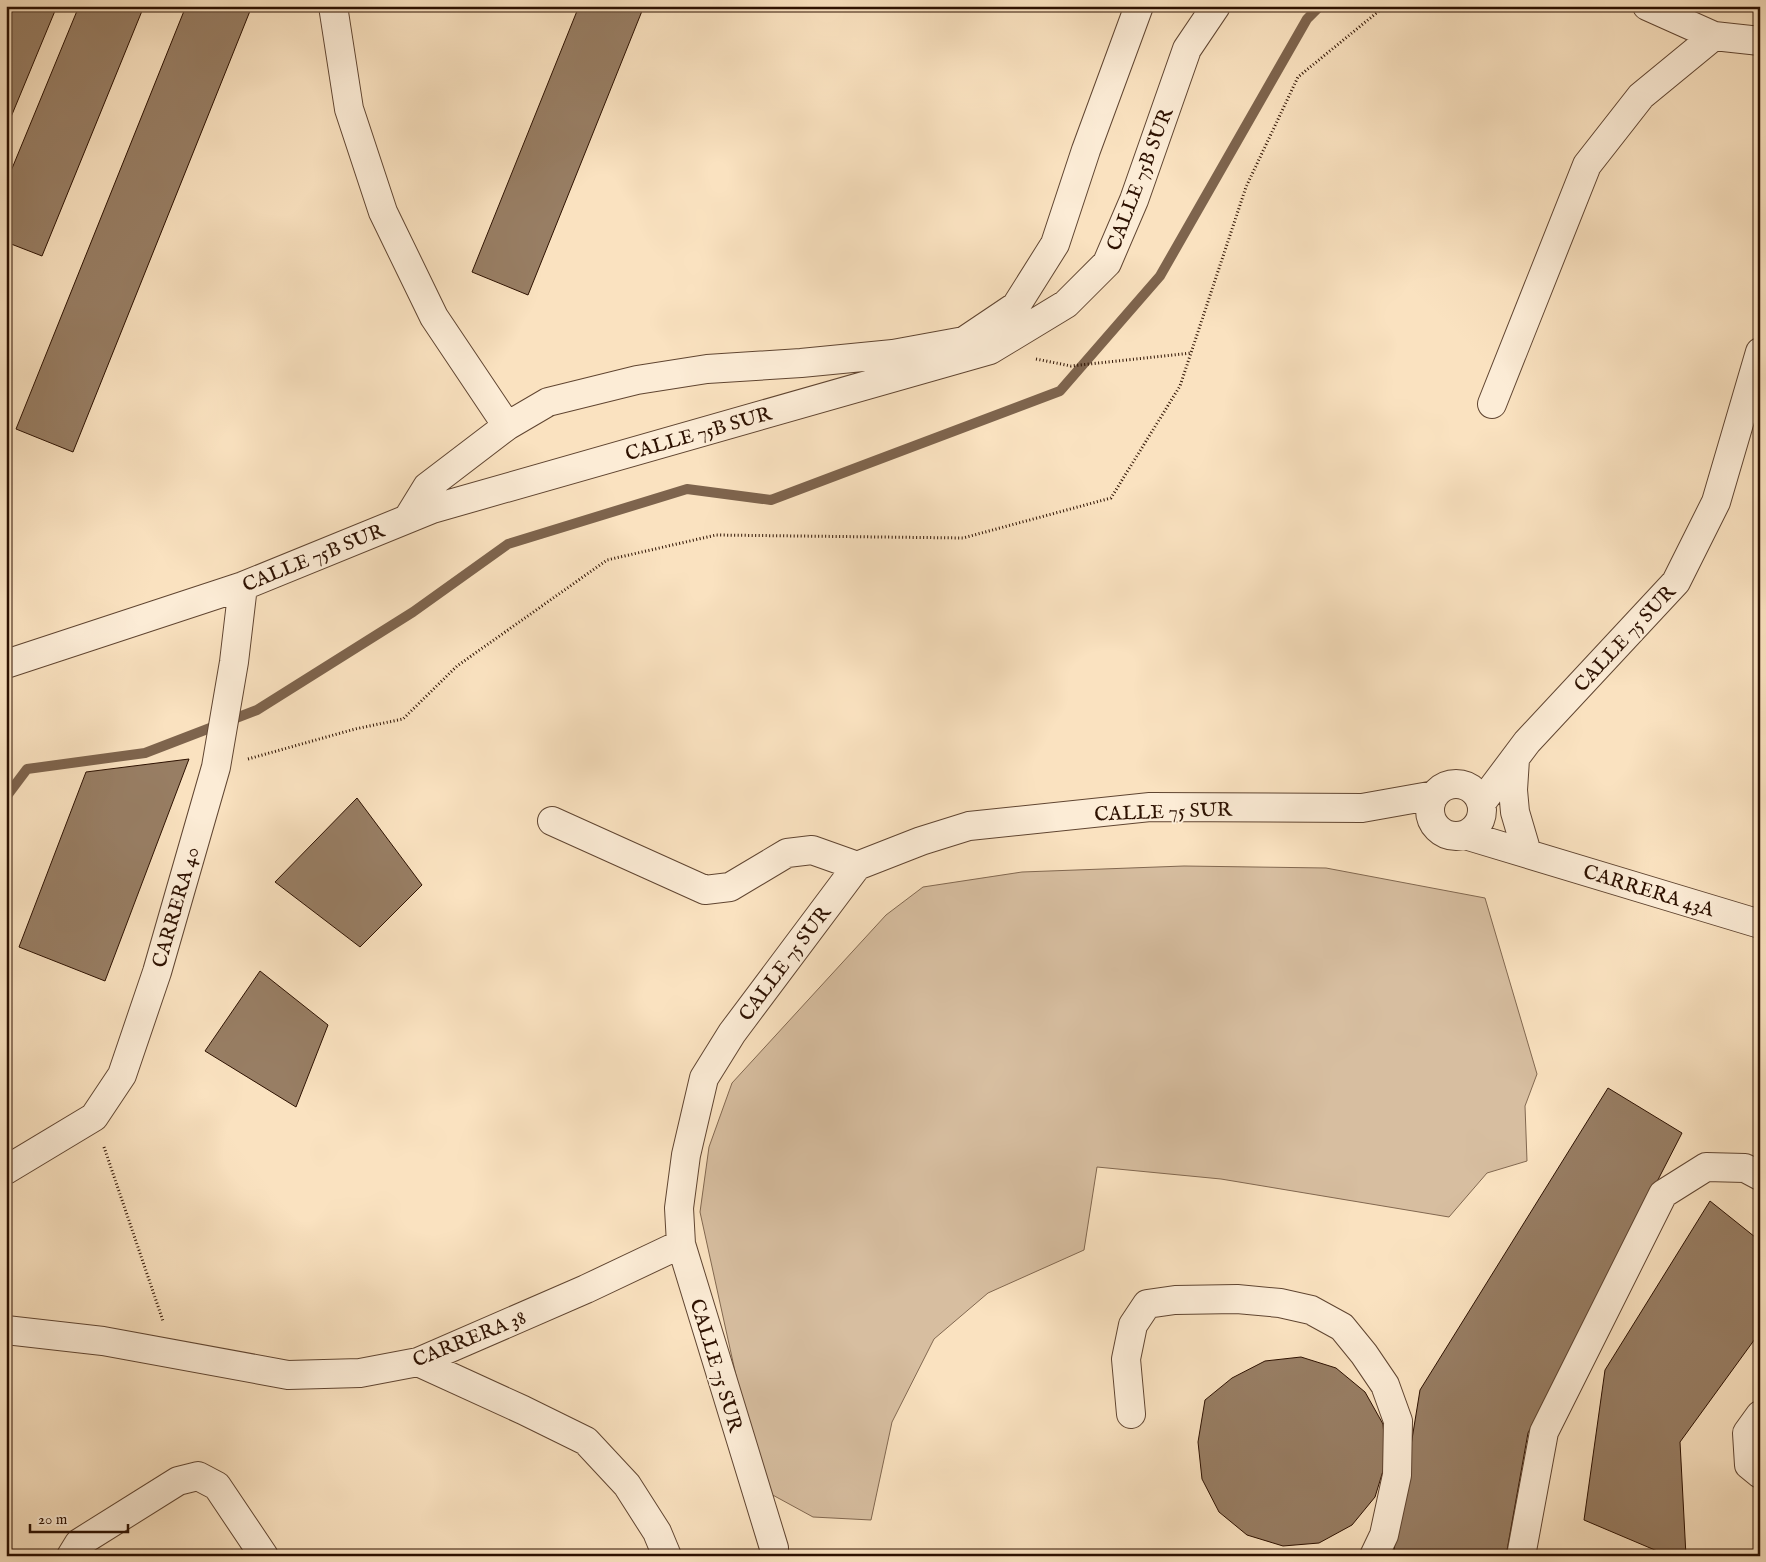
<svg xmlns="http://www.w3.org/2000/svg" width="1766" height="1562" font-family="'IM FELL English',serif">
	<rect width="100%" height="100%" fill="#fae2c0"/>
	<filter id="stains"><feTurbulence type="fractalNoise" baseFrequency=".004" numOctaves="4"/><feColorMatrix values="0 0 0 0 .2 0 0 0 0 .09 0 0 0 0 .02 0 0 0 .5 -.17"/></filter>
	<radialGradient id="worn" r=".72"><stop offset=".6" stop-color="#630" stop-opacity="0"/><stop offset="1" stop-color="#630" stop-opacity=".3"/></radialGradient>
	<path fill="#d7bea0" stroke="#826850" d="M 1184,866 L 1326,868 L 1485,898 L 1537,1074 L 1525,1106 L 1527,1161 L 1487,1173 L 1449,1217 L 1221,1179 L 1097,1167 L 1084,1250 L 988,1293 L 934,1339 L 892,1422 L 871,1520 L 813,1517 L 769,1493 L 753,1453 L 700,1212 L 709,1147 L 732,1083 L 886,915 L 923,887 L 1022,872 Z"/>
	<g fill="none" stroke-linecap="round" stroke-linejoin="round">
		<path stroke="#7e644d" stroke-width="10" d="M 6,797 L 27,769 L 145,753 L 257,710 L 413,612 L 508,544 L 687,489 L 771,500 L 1060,391 L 1160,276 L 1307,19 L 1320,6"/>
	</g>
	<path fill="#987e64" stroke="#2d1101" d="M 6,6 L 57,6 L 6,129 Z
		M 79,6 L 144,6 L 42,256 L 6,242 L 6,183 Z
		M 186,6 L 252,6 L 73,452 L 16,429 Z
		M 579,6 L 644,6 L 528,295 L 472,272 Z
		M 189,759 L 105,981 L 19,947 L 86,772 Z
		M 357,798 L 422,885 L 360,947 L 275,882 Z
		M 260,971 L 328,1025 L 296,1107 L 205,1051 Z
		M 1608,1088 L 1682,1133 L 1528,1433 L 1506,1556 L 1393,1556 L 1420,1390 Z
		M 1710,1201 L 1760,1241 L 1760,1332 L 1680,1442 L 1686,1556 L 1669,1556 L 1584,1520 L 1605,1370 Z
		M 1301,1357 L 1336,1368 L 1365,1392 L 1383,1424 L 1386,1461 L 1375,1497 L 1352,1525 L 1319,1543 L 1283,1546 L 1247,1535 L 1219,1512 L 1202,1479 L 1198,1442 L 1205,1400 L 1232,1378 L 1265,1361 Z"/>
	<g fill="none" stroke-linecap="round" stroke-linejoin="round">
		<g stroke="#604531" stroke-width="30">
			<path id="minor" d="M 333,6 L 349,109 L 383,212 L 434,317 L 507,426
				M 1647,6 L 1714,36 L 1760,41
				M 1492,404 L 1587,165 L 1641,96 L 1714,36
				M 408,518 L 427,487 L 507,426 L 548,402 L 637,380 L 707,369 L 801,363 L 893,354 L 964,341 L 1016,306 L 1055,244 L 1086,150 L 1139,6
				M 6,664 L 243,586 L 432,509 L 990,350 L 1066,304 L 1107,263 L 1134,200 L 1187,49 L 1216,6
				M 1515,759 L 1513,790 L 1515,812 L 1525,846
				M1430 810a26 26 0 1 1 52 0a26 26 0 1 1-52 0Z
				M 1482,802 L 1527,742 L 1676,582 L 1716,502 L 1760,352
				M 552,821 L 705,890 L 730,887 L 787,853 L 812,850 L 857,866
				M 1465,835 L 1760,924
				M 6,1170 L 94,1117 L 122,1075 L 157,972 L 216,767 L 234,662 L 243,586
				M 6,1330 L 103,1341 L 288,1375 L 360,1373 L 418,1362 L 586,1289 L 681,1244
				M 418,1362 L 523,1410 L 586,1441 L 627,1485 L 657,1532 L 667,1556
				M 1131,1414 L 1126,1359 L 1133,1325 L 1147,1304 L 1175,1300 L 1237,1299 L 1280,1303 L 1311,1310 L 1342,1327 L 1364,1354 L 1385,1385 L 1398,1421 L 1397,1475 L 1384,1535 L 1374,1556
				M 1760,1415 L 1747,1433 L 1749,1465 L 1760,1474
				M 71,1556 L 79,1543 L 178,1481 L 198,1476 L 217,1486 L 264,1556
				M 774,1556 L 774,1548 L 681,1244 L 679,1208 L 686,1155 L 704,1078 L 732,1033 L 857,866 L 921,841 L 969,826 L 1150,807 L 1362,808 L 1435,795
				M 1521,1556 L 1544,1432 L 1663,1194 L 1706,1167 L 1745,1168 L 1760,1176"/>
		</g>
		<path stroke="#2d1101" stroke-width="3" stroke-dasharray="1 2.5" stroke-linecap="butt" d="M 1036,359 L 1071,366 L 1191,353
			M 248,759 L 355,729 L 403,719 L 457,666 L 607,560 L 716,535 L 963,538 L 1111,498 L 1180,386 L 1246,187 L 1298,77 L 1385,6
			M 104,1147 L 163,1321"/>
		<use href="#minor" stroke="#fcecd6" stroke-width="28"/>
	</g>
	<g text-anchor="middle" stroke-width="4" stroke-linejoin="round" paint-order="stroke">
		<g font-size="20" fill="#2d1101" stroke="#fcecd6">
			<text transform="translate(1139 179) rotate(-69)" y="7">CALLE 75B SUR</text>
			<text transform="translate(698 433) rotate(-16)" y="7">CALLE 75B SUR</text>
			<text transform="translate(313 557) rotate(-22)" y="7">CALLE 75B SUR</text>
			<text transform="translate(1624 638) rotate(-47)" y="7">CALLE 75 SUR</text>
			<text transform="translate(1163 811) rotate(-2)" y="7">CALLE 75 SUR</text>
			<text transform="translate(1649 890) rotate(17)" y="7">CARRERA 43A</text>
			<text transform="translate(175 907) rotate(-74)" y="7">CARRERA 40</text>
			<text transform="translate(784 963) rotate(-53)" y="7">CALLE 75 SUR</text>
			<text transform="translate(469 1338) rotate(-22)" y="7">CARRERA 38</text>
			<text transform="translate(717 1365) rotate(73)" y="7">CALLE 75 SUR</text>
		</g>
	</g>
	<rect width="1766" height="1562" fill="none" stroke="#fae2c0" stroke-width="25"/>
	<rect x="8" y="8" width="1751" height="1547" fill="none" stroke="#2d1101" stroke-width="2.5"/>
	<rect x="12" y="12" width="1741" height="1537" fill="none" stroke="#2d1101"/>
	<path d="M30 1524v8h98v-8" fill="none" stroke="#2d1101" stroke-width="2.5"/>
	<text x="38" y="1524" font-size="15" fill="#2d1101" stroke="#fcecd6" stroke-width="4" paint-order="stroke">20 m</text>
	<rect width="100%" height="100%" filter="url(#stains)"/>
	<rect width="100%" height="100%" fill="url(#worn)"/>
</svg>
